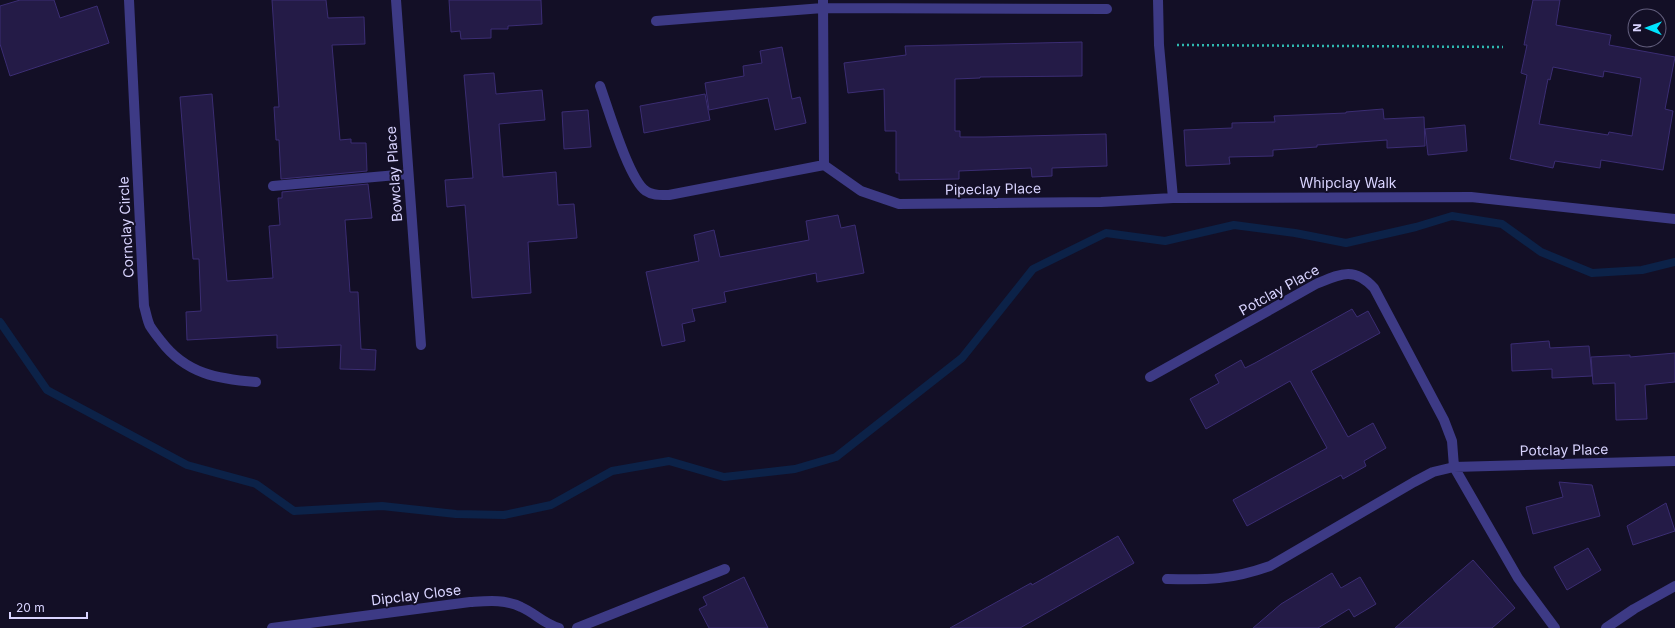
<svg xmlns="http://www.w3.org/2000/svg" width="1675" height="628" font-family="Inter,sans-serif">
	<rect width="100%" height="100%" fill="#130f26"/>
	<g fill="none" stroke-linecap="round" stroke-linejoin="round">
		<path stroke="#0c2248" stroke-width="8" d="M 0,322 L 47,390 L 187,465 L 256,484 L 294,511 L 382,506 L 456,514 L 504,515 L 551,505 L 612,471 L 669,461 L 724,477 L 795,469 L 836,457 L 962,358 L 1033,269 L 1106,233 L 1165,241 L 1234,225 L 1295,233 L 1346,243 L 1416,227 L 1452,216 L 1502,224 L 1541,252 L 1592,273 L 1642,270 L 1675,262"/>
	</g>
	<path fill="#241b47" stroke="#3b2d73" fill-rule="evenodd" d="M 20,0 L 54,0 L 60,18 L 97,6 L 109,43 L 10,76 L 0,44 L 0,6 Z
		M 272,0 L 326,0 L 328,18 L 364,17 L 365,44 L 332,45 L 340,140 L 351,139 L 351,143 L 366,143 L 367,171 L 281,179 L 279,140 L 276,140 L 274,107 L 279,107 Z
		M 449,0 L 541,0 L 542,24 L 508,26 L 508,29 L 491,29 L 491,38 L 461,39 L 460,31 L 451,32 Z
		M 1533,0 L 1560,0 L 1556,25 L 1611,35 L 1609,45 L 1675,57 L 1665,109 L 1673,111 L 1663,170 L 1601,160 L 1600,168 L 1555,161 L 1553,168 L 1510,159 L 1527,75 L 1521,73 L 1527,45 L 1524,45 ZM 1553,67 L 1603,77 L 1604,71 L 1641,78 L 1632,136 L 1609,132 L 1608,135 L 1539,124 L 1548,79 L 1550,80 Z
		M 1082,42 L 1082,76 L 980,77 L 980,78 L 955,79 L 955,131 L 960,131 L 960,137 L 984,137 L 1106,134 L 1107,166 L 1052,168 L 1052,176 L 1032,177 L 1031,168 L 959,171 L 959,179 L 899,180 L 899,173 L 896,173 L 896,131 L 885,131 L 884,89 L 848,93 L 844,63 L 906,55 L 905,46 Z
		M 782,47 L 792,99 L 800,97 L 806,123 L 775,130 L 768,98 L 709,110 L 705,83 L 744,76 L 743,66 L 762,63 L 760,51 Z
		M 494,73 L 496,94 L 542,90 L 545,120 L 499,124 L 503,177 L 556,172 L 558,205 L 574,204 L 577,238 L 528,242 L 531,293 L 472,298 L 465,205 L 447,207 L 445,180 L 473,178 L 464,75 Z
		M 212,94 L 227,281 L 273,278 L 269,226 L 280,225 L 278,198 L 282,198 L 282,192 L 368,184 L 372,218 L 345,220 L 350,292 L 358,292 L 361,349 L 376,350 L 375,370 L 340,369 L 341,345 L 277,348 L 277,335 L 187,340 L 186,312 L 201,311 L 199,259 L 193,259 L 180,97 Z
		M 705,94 L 710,120 L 644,133 L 640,106 Z
		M 1383,109 L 1384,119 L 1424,117 L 1425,146 L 1387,148 L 1387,140 L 1317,145 L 1317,147 L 1273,150 L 1273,156 L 1229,157 L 1230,164 L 1186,166 L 1184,130 L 1232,128 L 1232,123 L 1275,122 L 1274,116 L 1346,113 L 1346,112 Z
		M 588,110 L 591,147 L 564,149 L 562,112 Z
		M 1465,125 L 1467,151 L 1428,155 L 1425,129 Z
		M 838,215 L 841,228 L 855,225 L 864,273 L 817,282 L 816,273 L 724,292 L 726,302 L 692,309 L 695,321 L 682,324 L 685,341 L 662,346 L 646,272 L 699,261 L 694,235 L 714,230 L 720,257 L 809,240 L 806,221 Z
		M 1352,309 L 1357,317 L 1368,311 L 1380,333 L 1311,371 L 1348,437 L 1373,423 L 1386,448 L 1364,461 L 1366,466 L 1343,479 L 1341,475 L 1247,526 L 1233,500 L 1327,448 L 1290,381 L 1206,429 L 1190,399 L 1219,383 L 1215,375 L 1241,360 L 1245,368 L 1255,363 Z
		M 1549,341 L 1550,348 L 1589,346 L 1592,376 L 1552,378 L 1552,369 L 1512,371 L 1511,344 Z
		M 1675,353 L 1675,382 L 1645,385 L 1647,419 L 1616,420 L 1615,383 L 1593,384 L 1591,357 L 1630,355 L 1630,357 Z
		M 1559,482 L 1592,485 L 1600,516 L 1533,534 L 1526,507 L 1563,497 Z
		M 1666,503 L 1675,531 L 1633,545 L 1627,526 Z
		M 1118,536 L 1134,563 L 1020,628 L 950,628 L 1031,583 L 1032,585 Z
		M 1588,548 L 1601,570 L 1567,590 L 1554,567 Z
		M 1473,560 L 1515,608 L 1492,628 L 1395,628 Z
		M 1332,573 L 1341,588 L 1360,577 L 1376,604 L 1354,617 L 1349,609 L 1318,628 L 1253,628 L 1281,604 Z
		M 744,577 L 768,628 L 709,628 L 699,609 L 707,605 L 703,597 Z"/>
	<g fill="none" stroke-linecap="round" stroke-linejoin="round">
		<path stroke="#2fb8b0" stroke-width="2.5" stroke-dasharray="2 3" stroke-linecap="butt" d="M 1177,45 L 1503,47"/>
		<path stroke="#3d3a85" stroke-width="10" d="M 129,0 L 144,306 C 146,312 147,320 150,326 C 153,331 157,336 161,341 C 186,374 218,379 256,382
			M 396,0 L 421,345
			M 823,0 L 824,165 L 861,191 L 899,204 L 1101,202 L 1173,198
			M 1158,0 L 1159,45 L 1173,198 L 1471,197 L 1675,219
			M 656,21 L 823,8 L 1107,9
			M 600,86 C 608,108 629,180 646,191 C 653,196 661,195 669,195 L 824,165
			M 273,186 L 408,174
			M 1150,377 L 1316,284 C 1340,274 1354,266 1374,288 L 1444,420 L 1452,441 L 1454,467 L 1518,578 L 1555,628
			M 1167,579 C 1208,580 1230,580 1270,566 L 1414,482 L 1433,472 L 1454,467 L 1675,461
			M 272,628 L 470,602 C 487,601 505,599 521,607 C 535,613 544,624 559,628
			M 577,628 L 725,569
			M 1606,628 L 1634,609 L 1675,586"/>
	</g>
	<g text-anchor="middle" stroke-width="4" stroke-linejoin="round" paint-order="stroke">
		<g font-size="14" fill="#d9d4ff" stroke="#130f26">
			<text transform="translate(394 174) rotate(-94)" y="5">Bowclay Place</text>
			<text x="1348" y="188">Whipclay Walk</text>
			<text transform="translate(993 189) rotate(-1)" y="5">Pipeclay Place</text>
			<text transform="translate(126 227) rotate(-93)" y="5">Cornclay Circle</text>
			<text transform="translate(1279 290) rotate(-29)" y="5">Potclay Place</text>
			<text transform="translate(1564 450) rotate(-1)" y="5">Potclay Place</text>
			<text transform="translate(416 595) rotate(-7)" y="5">Dipclay Close</text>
		</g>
	</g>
	<g transform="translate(1647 28) rotate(271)"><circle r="19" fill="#130f26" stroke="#625e7d"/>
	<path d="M0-3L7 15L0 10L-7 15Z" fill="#00e5ff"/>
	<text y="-6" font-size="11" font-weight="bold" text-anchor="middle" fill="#d9d4ff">N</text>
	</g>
	<path d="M10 612v6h77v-6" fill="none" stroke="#d9d4ff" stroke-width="2"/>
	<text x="16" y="612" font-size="12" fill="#d9d4ff" stroke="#130f26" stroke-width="3" paint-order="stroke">20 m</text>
</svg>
